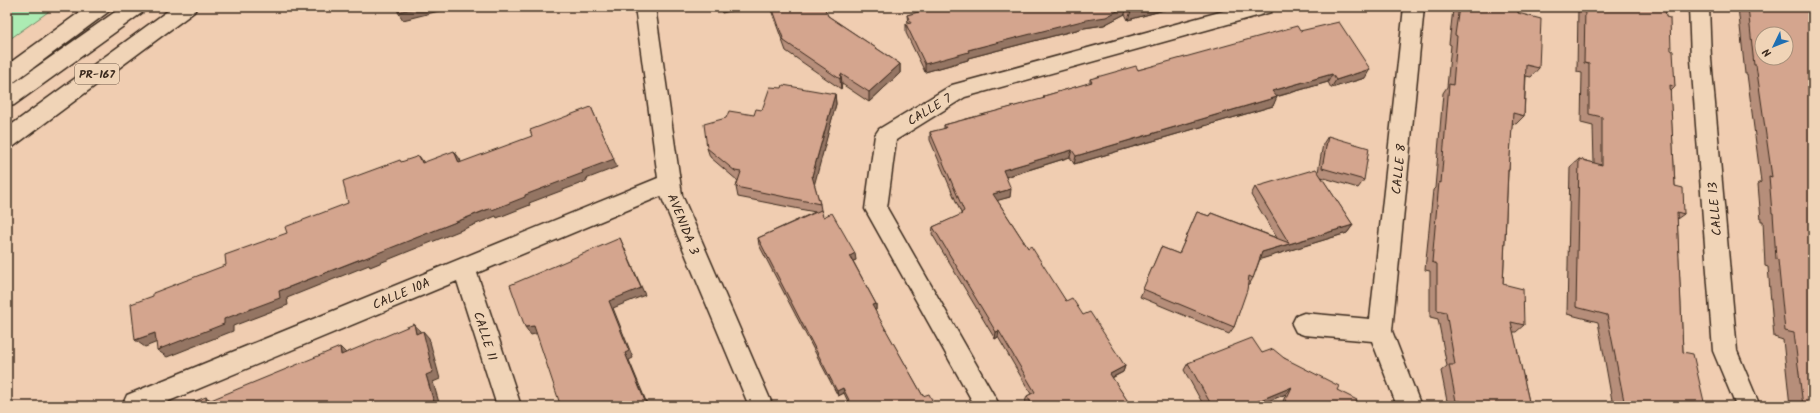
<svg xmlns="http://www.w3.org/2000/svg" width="1820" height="413" font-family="Kalam,sans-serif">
	<rect width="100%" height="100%" fill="#f0cdb1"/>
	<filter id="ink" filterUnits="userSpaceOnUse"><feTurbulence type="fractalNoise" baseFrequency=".025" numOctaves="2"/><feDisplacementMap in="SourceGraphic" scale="8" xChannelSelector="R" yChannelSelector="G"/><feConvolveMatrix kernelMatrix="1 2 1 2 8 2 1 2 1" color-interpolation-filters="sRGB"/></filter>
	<g filter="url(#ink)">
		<path fill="#acebb3" stroke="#748a68" d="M 7,7 L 55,7 L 7,41 Z"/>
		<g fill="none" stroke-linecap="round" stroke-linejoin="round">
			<g stroke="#3b2a1e" stroke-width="3">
				<path id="minor" d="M 87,7 L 111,7 L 108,12 L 14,82 L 7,84 L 7,65 Z
					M 635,7 L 655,7 L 682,195 L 773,406 L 749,406 L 661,196 L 477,273 L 521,406 L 497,406 L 457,281 L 157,406 L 122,406 L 127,395 L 658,178 Z
					M 1238,7 L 1274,7 L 1271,12 L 1264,14 L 965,97 L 896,140 L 887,208 L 1000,406 L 975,406 L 865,209 L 875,135 L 879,129 L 952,85 Z
					M 1404,7 L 1424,7 L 1392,331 L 1421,406 L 1397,406 L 1372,341 L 1304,335 L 1296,332 L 1292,324 L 1296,316 L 1304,313 L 1370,319 Z
					M 1689,7 L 1709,7 L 1711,59 L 1737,351 L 1760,406 L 1736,406 L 1713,351 L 1691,59 Z"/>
			</g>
			<g stroke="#3b2a1e" stroke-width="3">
				<path id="highway" d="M 122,7 L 146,7 L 143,12 L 14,105 L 7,107 L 7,88 Z
					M 173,7 L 197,7 L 194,12 L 14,146 L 7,149 L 7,128 Z"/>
			</g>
			<use href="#minor" fill="#f0d4b7" fill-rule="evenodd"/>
			<use href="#highway" fill="#f0d4b7" fill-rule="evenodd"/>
		</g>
		<path fill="#b68e7a" stroke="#3b2a1e" d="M 770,7 L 824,7 L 828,16 L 900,64 L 900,73 L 869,102 L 842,84 L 841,89 L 786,51 Z
			M 937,7 L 1171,7 L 1171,8 L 1128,20 L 1125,14 L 1104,25 L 1084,28 L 968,58 L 968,60 L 925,72 L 906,33 L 906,24 L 908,24 L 907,15 Z
			M 1455,7 L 1518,7 L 1518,13 L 1539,68 L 1531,77 L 1526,76 L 1524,116 L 1516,124 L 1512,123 L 1509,170 L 1508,172 L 1503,284 L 1524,325 L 1516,332 L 1513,332 L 1530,406 L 1448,406 L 1441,371 L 1447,366 L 1438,319 L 1430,317 L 1430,271 L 1425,270 L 1433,190 L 1435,188 L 1443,93 L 1447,87 L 1451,45 L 1449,44 L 1453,9 Z
			M 1578,7 L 1663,7 L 1666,17 L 1675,87 L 1670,92 L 1675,186 L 1684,214 L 1677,219 L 1683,352 L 1705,406 L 1613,406 L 1598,322 L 1567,314 L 1570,167 L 1579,159 L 1594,163 L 1593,126 L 1581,123 L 1582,73 L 1577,72 Z
			M 1738,7 L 1813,7 L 1813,406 L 1790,406 L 1783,340 L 1774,337 L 1768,267 L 1765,266 L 1763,221 L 1761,221 L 1758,184 L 1761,182 L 1747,74 L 1745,74 Z
			M 1300,31 L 1365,78 L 1331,88 L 1328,82 L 1276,97 L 1273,106 L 1074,164 L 1070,157 L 1006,177 L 1010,197 L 997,200 L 1028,248 L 1066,301 L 1083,315 L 1125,366 L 1123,372 L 1112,378 L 1131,406 L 1028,406 L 1025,402 L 1027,396 L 1031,394 L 998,337 L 995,339 L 932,234 L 933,227 L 961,215 L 961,213 L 930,140 L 930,132 L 944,129 L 944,125 L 1043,99 L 1044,96 L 1090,83 L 1090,79 L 1138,70 Z
			M 835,94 L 836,104 L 814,183 L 820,204 L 821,210 L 823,217 L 856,260 L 853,261 L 876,304 L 876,310 L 875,311 L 923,396 L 935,406 L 850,406 L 844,393 L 838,396 L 759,245 L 758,238 L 815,212 L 738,197 L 736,187 L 738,181 L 710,157 L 707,148 L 762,110 Z
			M 1328,136 L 1364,180 L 1358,188 L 1321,177 L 1353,225 L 1347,233 L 1260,259 L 1253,278 L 1249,285 L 1248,285 L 1234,327 L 1229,334 L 1140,297 L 1161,247 L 1179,254 L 1197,212 L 1209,216 L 1211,213 L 1277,238 L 1251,195 L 1255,187 L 1318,172 L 1323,144 Z
			M 1262,353 L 1284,358 L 1337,390 L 1355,406 L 1281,406 L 1286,394 L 1256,406 L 1204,406 L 1184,370 L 1188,363 Z"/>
		<path fill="#947463" stroke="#3b2a1e" d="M 418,7 L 446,7 L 447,9 L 403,20 L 398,12 Z
			M 720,7 L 747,7 L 722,13 Z
			M 1125,7 L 1127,7 L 1125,14 L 1104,25 L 1084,28 L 968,58 L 968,60 L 925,72 L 925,64 L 968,50 Z
			M 1147,7 L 1171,7 L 1171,8 L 1128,20 L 1131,11 Z
			M 900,64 L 900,73 L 869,102 L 869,92 Z
			M 1370,69 L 1365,78 L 1331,88 L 1336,80 Z
			M 841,74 L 842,84 L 841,89 L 840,79 Z
			M 1332,74 L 1328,82 L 1268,99 L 1272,91 Z
			M 835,94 L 836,104 L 814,186 L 812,176 Z
			M 1277,97 L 1273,106 L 1074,164 L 1076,156 Z
			M 591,107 L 617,167 L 586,179 L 587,181 L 529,203 L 530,205 L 497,218 L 496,216 L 370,267 L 369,265 L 287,298 L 288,305 L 233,326 L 233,331 L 167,357 L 157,350 L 224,319 L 279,291 L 525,195 L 582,171 Z
			M 1072,150 L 1070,157 L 1002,178 L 1003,170 Z
			M 454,151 L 460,159 L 464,171 L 459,163 Z
			M 419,156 L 425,164 L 422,163 Z
			M 1011,189 L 1010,197 L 992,202 L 993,194 Z
			M 1353,225 L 1347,233 L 1258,260 L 1262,252 Z
			M 620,238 L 645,295 L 613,308 L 633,358 L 629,360 L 648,406 L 647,406 L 625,353 L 609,301 Z
			M 855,253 L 856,260 L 851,262 L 850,256 Z
			M 876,304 L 876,310 L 873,312 L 872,305 Z
			M 414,324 L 420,331 L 423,340 L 416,334 Z
			M 534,326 L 539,333 L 531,335 L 525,327 Z
			M 423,331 L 429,338 L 440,379 L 433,382 L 440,406 L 435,406 L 426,375 Z
			M 999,331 L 998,337 L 995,339 L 996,332 Z
			M 155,333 L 165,339 L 145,347 L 135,340 Z
			M 340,347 L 347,354 L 341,355 Z
			M 1125,366 L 1123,372 L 1107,380 L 1110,374 Z
			M 1292,387 L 1286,394 L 1256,406 L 1246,406 Z
			M 843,388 L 844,393 L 838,396 L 837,391 Z
			M 206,397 L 216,403 L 206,402 Z"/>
		<path fill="#d4a58e" stroke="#3b2a1e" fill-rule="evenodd" d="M 397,7 L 418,7 L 398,12 Z
			M 772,7 L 824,7 L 828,16 L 900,64 L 869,92 L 841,74 L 840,79 L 784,41 Z
			M 937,7 L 1125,7 L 1106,17 L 1086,20 L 968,50 L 969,52 L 925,64 L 906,24 L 911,23 L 907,15 Z
			M 1128,7 L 1147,7 L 1131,11 Z
			M 1459,7 L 1518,7 L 1518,13 L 1541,19 L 1539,68 L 1526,65 L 1524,116 L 1513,113 L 1509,170 L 1508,170 L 1503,284 L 1523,289 L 1524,325 L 1511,322 L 1530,406 L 1462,406 L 1460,401 L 1456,401 L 1449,365 L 1455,365 L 1446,312 L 1437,310 L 1437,264 L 1432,262 L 1439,182 L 1441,183 L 1449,84 L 1453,85 L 1457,36 L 1455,35 Z
			M 1585,7 L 1663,7 L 1663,9 L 1665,9 L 1666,17 L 1670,18 L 1671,50 L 1673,51 L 1675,87 L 1670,85 L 1675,186 L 1683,188 L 1684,214 L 1677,212 L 1683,352 L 1693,354 L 1705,406 L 1625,406 L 1607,315 L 1576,307 L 1579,159 L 1602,165 L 1602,117 L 1589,114 L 1589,64 L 1584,63 Z
			M 1748,7 L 1813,7 L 1813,406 L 1803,406 L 1794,333 L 1785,331 L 1778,260 L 1776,259 L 1773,213 L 1772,213 L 1769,176 L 1772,177 L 1756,65 L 1754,65 ZM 1762,34 L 1786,34 L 1786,58 L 1762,58 Z
			M 1339,22 L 1370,69 L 1336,80 L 1332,74 L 1272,91 L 1277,97 L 1076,156 L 1072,150 L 1003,170 L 1011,189 L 993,194 L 1028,248 L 1031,246 L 1066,301 L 1072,298 L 1083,315 L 1090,312 L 1125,366 L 1110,374 L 1131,406 L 1033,406 L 1027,396 L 1035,392 L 999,331 L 996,332 L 933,227 L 962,214 L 961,213 L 964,211 L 930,132 L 946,128 L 944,125 L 1045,98 L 1044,96 L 1092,82 L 1090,79 L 1136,66 L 1138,70 L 1297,26 L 1300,31 Z
			M 783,85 L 835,94 L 812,176 L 820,204 L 736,187 L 741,172 L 735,171 L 707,148 L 704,124 L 726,118 L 729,111 L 754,115 L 756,109 L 762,110 L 770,87 L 782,88 Z
			M 591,107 L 614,159 L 582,171 L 583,173 L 525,195 L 525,197 L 492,210 L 491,208 L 363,259 L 363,258 L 279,291 L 280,298 L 224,319 L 224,324 L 157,350 L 155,333 L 135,340 L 131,304 L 153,296 L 153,293 L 226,265 L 225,255 L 287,233 L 285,227 L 348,203 L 343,181 L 400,160 L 401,162 L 419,156 L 422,163 L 454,151 L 459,163 L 532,136 L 530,130 Z
			M 1328,136 L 1369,148 L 1364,180 L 1322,168 Z
			M 1316,169 L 1353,225 L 1262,252 L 1253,278 L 1249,276 L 1247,290 L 1234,327 L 1143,289 L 1161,247 L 1179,254 L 1197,212 L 1209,216 L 1211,213 L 1289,243 L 1255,187 Z
			M 821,210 L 823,217 L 832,213 L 855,253 L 850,256 L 876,304 L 872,305 L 923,396 L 929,394 L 935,406 L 852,406 L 843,388 L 837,391 L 758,238 Z
			M 620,238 L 641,288 L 609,301 L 629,351 L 625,353 L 647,406 L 555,406 L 560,404 L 534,326 L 525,327 L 510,285 Z
			M 414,324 L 416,334 L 423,331 L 433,372 L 426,375 L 435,406 L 183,406 L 206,397 L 206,402 L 340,347 L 341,355 Z
			M 1252,338 L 1262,353 L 1273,349 L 1284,358 L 1339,386 L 1337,390 L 1357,400 L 1355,406 L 1283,406 L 1292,387 L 1246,406 L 1212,406 L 1188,363 Z"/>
	</g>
	<g text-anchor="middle" stroke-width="4" stroke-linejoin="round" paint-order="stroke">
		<rect fill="#f0d4b7" stroke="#715d4c" stroke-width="1" x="75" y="64" width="44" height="20" rx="3"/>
		<g font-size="12" font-weight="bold" fill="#3b2a1e">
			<text x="97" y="78">PR-167</text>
		</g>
		<g font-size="13" fill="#3b2a1e" stroke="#f0d4b7">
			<text transform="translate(929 109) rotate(-31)" y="5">CALLE 7</text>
			<text transform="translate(1398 169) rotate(-84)" y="5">CALLE 8</text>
			<text transform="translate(1714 209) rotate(-95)" y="5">CALLE 13</text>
			<text transform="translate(684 224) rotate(68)" y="5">AVENIDA 3</text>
			<text transform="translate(401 293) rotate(-23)" y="5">CALLE 10A</text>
			<text transform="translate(486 336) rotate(72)" y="5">CALLE 11</text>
		</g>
	</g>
	<rect width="1820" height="413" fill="none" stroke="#f0d4b7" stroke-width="24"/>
	<rect x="12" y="12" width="1796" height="389" fill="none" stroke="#3b2a1e" stroke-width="1.5" filter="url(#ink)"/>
	<g transform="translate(1774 46) rotate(227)"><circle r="19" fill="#f0d4b7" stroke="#a8907a"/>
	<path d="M0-3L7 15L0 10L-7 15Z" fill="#1f6fb2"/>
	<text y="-6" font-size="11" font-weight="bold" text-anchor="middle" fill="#3b2a1e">N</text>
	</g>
</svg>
